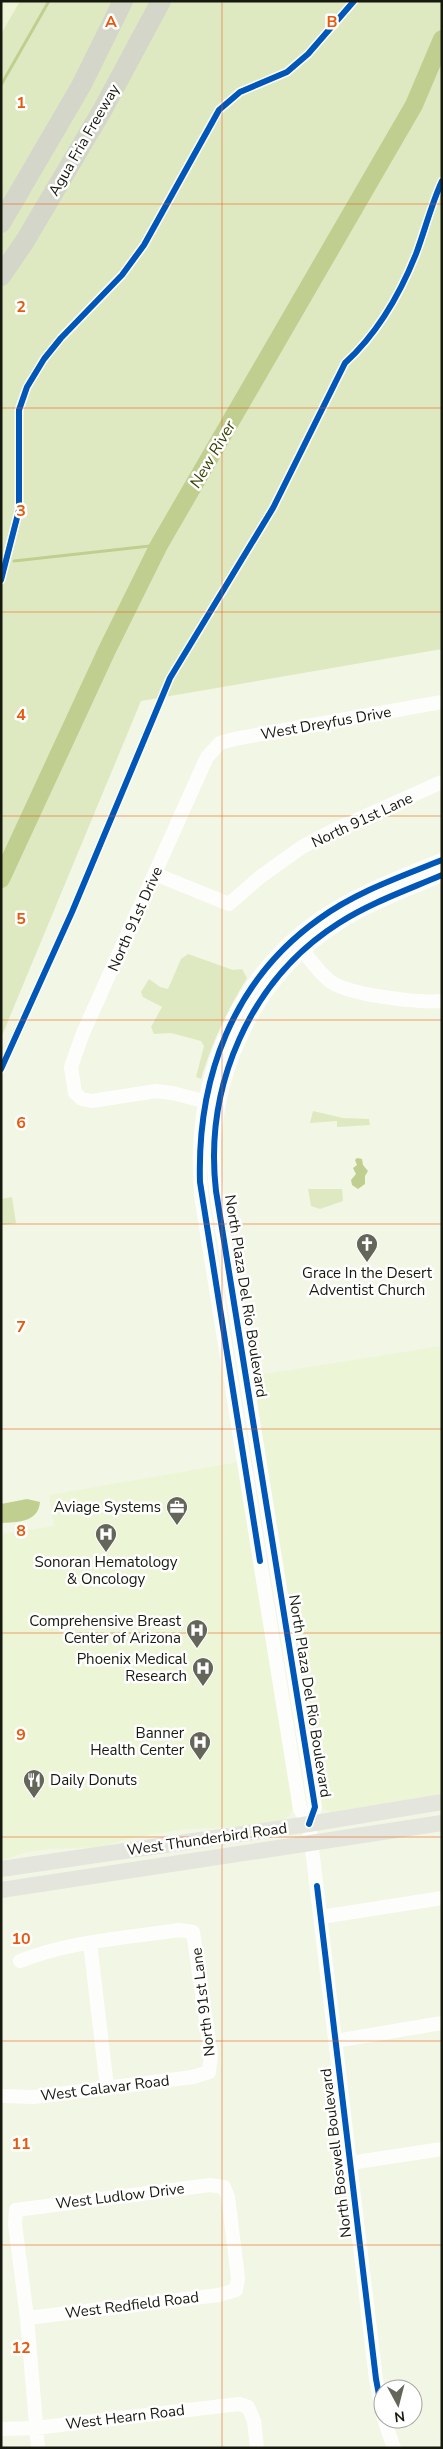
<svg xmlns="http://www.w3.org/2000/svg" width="443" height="2449" font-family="'Nunito Sans',sans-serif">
	<rect width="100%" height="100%" fill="#f2f6e5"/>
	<path fill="#edf5d7" d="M 1,1 L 27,1 L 1,48 Z
		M 442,1346 L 442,1794 L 331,1812 L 321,1808 L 252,1376 Z
		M 239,1462 L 293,1807 L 290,1815 L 285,1819 L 235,1827 L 187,1829 L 134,1837 L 101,1847 L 49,1849 L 23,1853 L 1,1861 L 1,1534 L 54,1526 L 49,1495 Z"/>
	<path fill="#dfe9c1" d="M 20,1 L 442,1 L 442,649 L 141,701 L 1,1038 L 1,34 Z
		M 188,954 L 233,970 L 242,969 L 247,978 C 227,1011 212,1042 201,1079 L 196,1077 L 204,1046 L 201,1041 L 171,1033 L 154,1034 L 151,1027 L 162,1007 L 143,997 L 141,992 L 149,979 L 160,987 L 168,989 L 181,959 Z
		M 313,1111 L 343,1118 L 369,1119 L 370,1125 L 337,1127 L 337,1121 L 310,1123 Z
		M 308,1189 L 342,1189 L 343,1201 L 320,1209 L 311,1206 Z
		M 12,1197 L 16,1223 L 1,1225 L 1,1199 Z"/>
	<path fill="#c0cf90" d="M 357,1158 L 362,1159 L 363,1165 L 368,1171 L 365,1176 L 365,1184 L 358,1189 L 352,1185 L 351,1180 L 356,1174 L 353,1168 L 357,1165 L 355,1160 Z
		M 27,1499 L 40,1502 C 38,1523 17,1522 1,1523 L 1,1504 Z"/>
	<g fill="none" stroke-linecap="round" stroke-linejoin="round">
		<path stroke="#c0cf90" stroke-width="3" d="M 1,85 L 49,1
			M 14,561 L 159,545"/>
		<path stroke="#c0cf90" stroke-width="18" d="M 1,879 L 107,650 L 159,545 L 414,105 L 442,39"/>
		<path stroke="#fdfefb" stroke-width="14" d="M 155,874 L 229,904 L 260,877 L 302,847 L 332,831 L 442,782
			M 298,944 C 307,956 319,973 331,982 C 350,995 418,1003 442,1001
			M 204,1101 L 172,1093 L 156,1091 L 92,1101 L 82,1099 L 75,1093 L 71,1067 L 83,1033 L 207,757 L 220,743 L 234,739 L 442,702
			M 309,1824 L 315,1807 L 216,1191 C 204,1087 249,980 339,923 C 370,903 407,890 442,875
			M 321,1917 L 442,1898
			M 90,1943 L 107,2087
			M 335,2041 L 442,2023
			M 1,2096 L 34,2097 L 193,2077 L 209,2072 L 211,2055 L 193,1932 L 179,1930 C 126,1938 69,1941 20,1961
			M 350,2163 L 442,2149
			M 27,2318 L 219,2295 L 236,2290 L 238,2278 L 228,2197 L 224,2187 L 210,2185 L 16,2210 L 15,2224 L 27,2318 L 38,2448
			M 383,2416 L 376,2379 L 309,1824 L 300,1809 L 202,1202 C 190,1095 228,982 319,919 C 357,893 400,877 442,860
			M 384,2419 L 394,2448
			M 1,2429 L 35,2428 L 239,2404 L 248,2407 L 254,2421 L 257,2448"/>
		<path stroke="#e4e5dd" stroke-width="16" d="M 1,1869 L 309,1824 L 442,1802
			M 1,1890 L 442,1823"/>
		<path stroke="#d3d6c9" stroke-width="20" d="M 1,223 L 81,86 L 123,1
			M 1,276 L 25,241 L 103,109 L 161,1"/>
		<g stroke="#fff" stroke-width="9">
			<path id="cycleway" d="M 1,580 L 19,510 L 19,410 L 27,387 L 44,359 L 61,338 L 122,275 L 144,245 L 219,110 L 240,92 L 287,72 L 308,54 L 354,1
				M 1,1069 L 72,912 L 170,678 L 273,508 L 345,363 C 377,334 400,294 416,254 C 425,230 431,205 442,181
				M 260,1561 L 200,1182 C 197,1079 232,981 319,919 C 356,892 400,877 442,860
				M 309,1824 L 315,1807 L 216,1191 C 204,1087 249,980 339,923 C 370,903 407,890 442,875
				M 317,1886 L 376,2379 L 383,2416"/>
		</g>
		<use href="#cycleway" stroke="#0057b8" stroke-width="6"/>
	</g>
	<path fill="none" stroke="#e8590c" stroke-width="1" stroke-opacity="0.55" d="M 222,1 L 222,2448M 1,204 L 442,204M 1,408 L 442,408M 1,612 L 442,612M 1,816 L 442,816M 1,1020 L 442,1020M 1,1224 L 442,1224M 1,1429 L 442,1429M 1,1633 L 442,1633M 1,1837 L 442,1837M 1,2041 L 442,2041M 1,2245 L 442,2245"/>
	<defs>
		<g id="church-pin" transform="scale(1.125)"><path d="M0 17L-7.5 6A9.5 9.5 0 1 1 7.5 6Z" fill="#636659" stroke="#fff"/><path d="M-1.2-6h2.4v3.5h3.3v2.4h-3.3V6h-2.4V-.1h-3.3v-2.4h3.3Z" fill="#fff"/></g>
		<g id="office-pin" transform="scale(1.125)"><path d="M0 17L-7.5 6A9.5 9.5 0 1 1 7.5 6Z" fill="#636659" stroke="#fff"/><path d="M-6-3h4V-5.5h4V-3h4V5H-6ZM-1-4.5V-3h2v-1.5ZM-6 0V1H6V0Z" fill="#fff"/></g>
		<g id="hospital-pin" transform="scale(1.125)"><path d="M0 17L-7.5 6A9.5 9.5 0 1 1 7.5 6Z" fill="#636659" stroke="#fff"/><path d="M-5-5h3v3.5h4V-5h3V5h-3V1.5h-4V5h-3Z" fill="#fff"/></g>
		<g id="restaurant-pin" transform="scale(1.125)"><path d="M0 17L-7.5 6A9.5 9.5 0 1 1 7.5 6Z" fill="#636659" stroke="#fff"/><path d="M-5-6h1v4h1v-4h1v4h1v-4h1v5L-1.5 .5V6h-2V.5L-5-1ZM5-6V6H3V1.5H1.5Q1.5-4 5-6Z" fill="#fff"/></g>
	</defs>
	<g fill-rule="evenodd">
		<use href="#church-pin" x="367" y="1244"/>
		<use href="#office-pin" x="177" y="1507"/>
		<use href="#hospital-pin" x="106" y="1534"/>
		<use href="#hospital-pin" x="197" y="1630"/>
		<use href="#hospital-pin" x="203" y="1668"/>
		<use href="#hospital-pin" x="200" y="1742"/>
		<use href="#restaurant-pin" x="34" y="1780"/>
	</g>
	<g text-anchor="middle" stroke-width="5" stroke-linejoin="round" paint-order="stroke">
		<g font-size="15" fill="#16190e" stroke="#fff">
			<text transform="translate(84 140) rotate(-60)" y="5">Agua Fria Freeway</text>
			<text transform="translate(326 723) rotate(-10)" y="5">West Dreyfus Drive</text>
			<text transform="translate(362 820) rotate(-25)" y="5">North 91st Lane</text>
			<text transform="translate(135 919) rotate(-66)" y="5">North 91st Drive</text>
			<text transform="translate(246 1296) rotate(81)" y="5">North Plaza Del Rio Boulevard</text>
			<text transform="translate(310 1696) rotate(81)" y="5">North Plaza Del Rio Boulevard</text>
			<text transform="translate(207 1839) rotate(-8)" y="5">West Thunderbird Road</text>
			<text transform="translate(203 2002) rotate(-97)" y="5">North 91st Lane</text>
			<text transform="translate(105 2088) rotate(-7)" y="5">West Calavar Road</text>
			<text transform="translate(336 2153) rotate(-97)" y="5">North Boswell Boulevard</text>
			<text transform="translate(120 2196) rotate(-7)" y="5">West Ludlow Drive</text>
			<text transform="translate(132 2305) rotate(-7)" y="5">West Redfield Road</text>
			<text transform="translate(125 2417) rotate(-7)" y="5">West Hearn Road</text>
		</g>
		<g font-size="15" fill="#16190e" stroke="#fff" text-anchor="end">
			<text x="367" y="1278" text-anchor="middle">Grace In the Desert<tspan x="367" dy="17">Adventist Church</tspan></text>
			<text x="161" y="1512">Aviage Systems</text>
			<text x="106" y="1567" text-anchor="middle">Sonoran Hematology<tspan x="106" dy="17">&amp; Oncology</tspan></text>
			<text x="181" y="1626">Comprehensive Breast<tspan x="181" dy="17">Center of Arizona</tspan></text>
			<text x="187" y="1664">Phoenix Medical<tspan x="187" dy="17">Research</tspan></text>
			<text x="184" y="1738">Banner<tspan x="184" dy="17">Health Center</tspan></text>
			<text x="50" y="1785" text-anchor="start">Daily Donuts</text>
		</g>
		<g font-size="16" font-style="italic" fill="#374302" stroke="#fff">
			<text transform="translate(212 454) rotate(-60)" y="6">New River</text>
		</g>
	</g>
	<g font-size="16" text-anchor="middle" font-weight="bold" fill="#e8590c" stroke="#fff" stroke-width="5" stroke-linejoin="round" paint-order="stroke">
		<text x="111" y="27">A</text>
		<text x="332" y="27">B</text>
		<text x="21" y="108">1</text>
		<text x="21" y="312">2</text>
		<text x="21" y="516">3</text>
		<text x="21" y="720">4</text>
		<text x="21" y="924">5</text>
		<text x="21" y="1128">6</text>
		<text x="21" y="1332">7</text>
		<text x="21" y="1536">8</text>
		<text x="21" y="1740">9</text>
		<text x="21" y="1944">10</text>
		<text x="21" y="2149">11</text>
		<text x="21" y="2353">12</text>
	</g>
	<rect width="443" height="2449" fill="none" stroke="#16190e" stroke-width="5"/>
	<g transform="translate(398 2404) rotate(173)"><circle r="24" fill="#ffffff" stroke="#a2a39f"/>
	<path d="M0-4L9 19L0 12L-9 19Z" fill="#636659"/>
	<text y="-8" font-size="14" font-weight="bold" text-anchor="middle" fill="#16190e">N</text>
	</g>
</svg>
